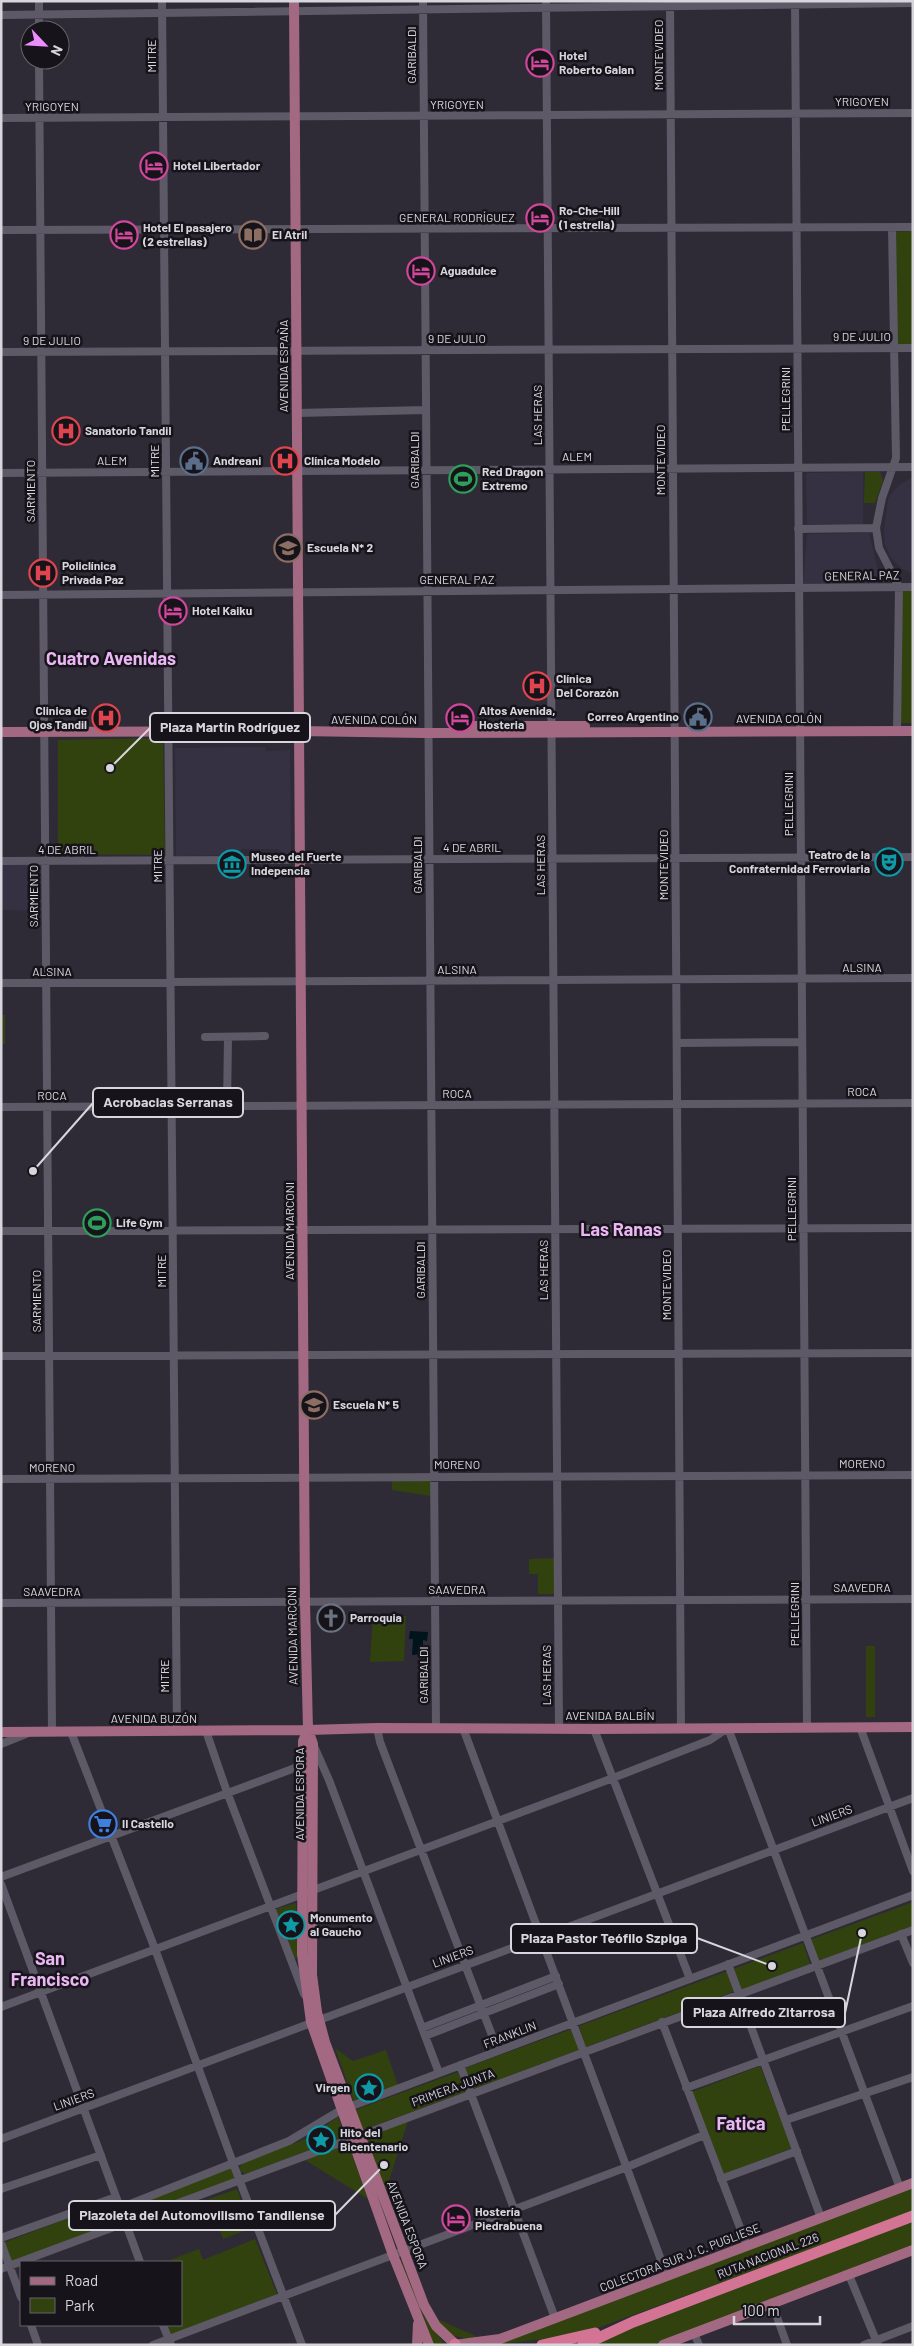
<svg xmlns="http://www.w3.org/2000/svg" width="914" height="2346" font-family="Barlow,sans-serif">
	<rect width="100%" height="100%" fill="#2e2b36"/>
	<path fill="#363142" d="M 863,472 L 863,524 L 807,524 L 806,473 Z
		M 913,477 L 913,573 L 902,569 L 891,558 L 885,545 L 884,530 L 888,498 L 899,485 Z
		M 869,533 L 880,578 L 876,585 L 803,584 L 807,534 Z
		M 265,747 L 266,751 L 290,750 L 291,854 L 284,854 L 278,849 L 242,849 L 236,855 L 176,856 L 175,748 Z
		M 1,865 L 43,865 L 43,911 L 1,910 Z"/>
	<path fill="#32420f" d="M 913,231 L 913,345 L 897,345 L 896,232 Z
		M 865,472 L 880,472 L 883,481 L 875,503 L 864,503 Z
		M 901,590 L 913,590 L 913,723 L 900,723 Z
		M 163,738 L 165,855 L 58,854 L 58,740 Z
		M 1,1015 L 5,1015 L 5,1044 L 1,1044 Z
		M 392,1480 L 431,1481 L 431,1496 L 392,1490 Z
		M 555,1558 L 556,1594 L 538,1594 L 538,1574 L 529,1574 L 529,1559 Z
		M 373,1615 L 406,1616 L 404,1661 L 370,1662 Z
		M 866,1646 L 875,1646 L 875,1717 L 866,1717 Z
		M 913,1902 L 913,1926 L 818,1961 L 810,1940 Z
		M 296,1903 L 298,1957 L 294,1959 L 276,1909 Z
		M 803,1943 L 810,1964 L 741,1990 L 733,1969 Z
		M 728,1971 L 735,1991 L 586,2047 L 579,2026 Z
		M 572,2029 L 579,2050 L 473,2089 L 465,2068 Z
		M 335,2048 L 353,2061 L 386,2050 L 398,2086 L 354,2102 Z
		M 760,2066 L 792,2148 L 723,2175 L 692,2092 Z
		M 458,2072 L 466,2092 L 362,2130 L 355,2110 Z
		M 338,2117 L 345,2137 L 245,2174 L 240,2171 L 241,2164 L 308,2138 Z
		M 408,2121 L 385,2193 L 365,2138 Z
		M 348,2144 L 368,2199 L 305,2160 Z
		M 232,2168 L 236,2178 L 127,2219 L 123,2210 Z
		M 913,2186 L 913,2212 L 595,2329 L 560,2337 L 491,2345 Z
		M 237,2189 L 251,2228 L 223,2239 L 209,2199 Z
		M 111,2202 L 118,2222 L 11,2262 L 3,2243 Z
		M 913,2221 L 913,2246 L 652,2345 L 592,2345 L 633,2326 Z
		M 255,2239 L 277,2294 L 169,2335 L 166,2325 L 181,2325 L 181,2262 L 165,2262 L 199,2249 L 203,2260 Z
		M 401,2259 L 423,2315 L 444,2343 L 431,2345 L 399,2260 Z
		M 437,2319 L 480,2338 C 460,2340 449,2337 437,2319 Z"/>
	<path fill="#00141c" d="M 410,1631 L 428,1632 L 427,1641 L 423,1640 L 423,1654 L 412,1655 L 413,1639 L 409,1639 Z"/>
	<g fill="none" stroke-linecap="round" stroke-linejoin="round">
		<path stroke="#5d5966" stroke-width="8" d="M 39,1 L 39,30
			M 162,1 L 177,1731
			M 423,1 L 436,1729
			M 546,1 L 559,1729
			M 670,1 L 681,1729
			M 795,1 L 807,1727
			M 1,15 L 913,3
			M 39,60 L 52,1732
			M 1,118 L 913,113
			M 892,228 L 896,458 L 882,498 L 876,528 L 879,548 L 899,587 L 897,731
			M 1,230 L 913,227
			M 1,352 L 913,348
			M 297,413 L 426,410
			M 1,473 L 913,467
			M 798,529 L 876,528
			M 1,595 L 913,587
			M 1,861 L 913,857
			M 1,983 L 913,978
			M 205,1037 L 265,1036
			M 677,1043 L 802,1042
			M 227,1106 L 228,1037
			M 1,1107 L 913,1103
			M 1,1231 L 913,1228
			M 1,1356 L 913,1353
			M 1,1479 L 913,1475
			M 1,1603 L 913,1599
			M 860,1727 L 913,1871
			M 377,1728 L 380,1742 L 498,2051
			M 463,1728 L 667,2276
			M 594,1729 L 690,1979
			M 206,1731 L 227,1792 L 304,1994
			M 71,1732 L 155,1949 L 233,2163 L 302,2345
			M 1,1744 L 26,1734
			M 314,1746 L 329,1780 L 439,2073
			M 1,1877 L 303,1765
			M 1,1884 L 140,2262
			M 901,1934 L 913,1963
			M 728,1964 L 821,2218
			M 1,2007 L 613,1778 L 710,1740 L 728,1728 L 900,2188
			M 662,2022 L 747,2246
			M 422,2028 L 556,1976
			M 425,2036 L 559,1984
			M 460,2065 L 555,2318
			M 686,2088 L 913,2006
			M 786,2120 L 913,2077
			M 1,2139 L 913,1798
			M 721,2179 L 797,2151
			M 1,2189 L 101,2155
			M 120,2208 L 289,2141 L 341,2110 L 913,1895
			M 1,2238 L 116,2197
			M 1,2243 L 21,2297
			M 1,2269 L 913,1930
			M 849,2275 L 878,2345
			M 772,2303 L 787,2345
			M 31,2325 L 38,2345
			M 163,2325 L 171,2345
			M 694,2333 L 699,2345
			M 153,2345 L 627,2167 L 704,2135
			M 864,2345 L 913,2326"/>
		<path stroke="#a46982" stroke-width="10" d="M 294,1 L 305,1602 L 308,1730 L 313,1744 L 312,1975 L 317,2012 L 325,2042 L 424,2305 L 436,2326 L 455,2344
			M 475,726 L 585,726
			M 1,732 L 299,731 L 424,733 L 913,731
			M 308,1730 L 303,1741 L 302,1954 L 311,2022 L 393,2255 L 429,2345
			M 1,1732 L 308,1730 L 377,1728 L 594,1729 L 913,1727
			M 417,2345 L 418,2324
			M 454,2345 L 500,2339 L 913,2183
			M 663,2345 L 913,2250"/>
		<path stroke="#d37495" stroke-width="11" d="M 455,2344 L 455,2345
			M 542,2345 L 595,2333
			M 583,2345 L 633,2322 L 913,2216"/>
	</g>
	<defs>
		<g id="hotel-ring" transform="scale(1.4375)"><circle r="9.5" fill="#16141a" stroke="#d1479c" stroke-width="1.5"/><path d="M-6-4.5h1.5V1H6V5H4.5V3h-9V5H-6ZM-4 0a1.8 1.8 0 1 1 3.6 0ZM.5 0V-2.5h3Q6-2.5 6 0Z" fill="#d1479c"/></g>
		<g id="library-ring" transform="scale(1.4375)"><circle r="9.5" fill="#16141a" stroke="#8d6e63" stroke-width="1.5"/><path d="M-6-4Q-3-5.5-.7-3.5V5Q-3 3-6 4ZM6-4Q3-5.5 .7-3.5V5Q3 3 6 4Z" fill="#8d6e63"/></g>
		<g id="hospital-ring" transform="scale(1.4375)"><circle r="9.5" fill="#16141a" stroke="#e0444e" stroke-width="1.5"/><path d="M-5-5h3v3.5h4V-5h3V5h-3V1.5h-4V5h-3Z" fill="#e0444e"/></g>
		<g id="civic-ring" transform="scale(1.4375)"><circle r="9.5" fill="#16141a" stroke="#5c6f8a" stroke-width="1.5"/><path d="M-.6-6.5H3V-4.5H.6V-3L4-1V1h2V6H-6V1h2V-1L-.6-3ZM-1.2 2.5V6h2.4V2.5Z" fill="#5c6f8a"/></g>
		<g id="stadium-ring" transform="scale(1.4375)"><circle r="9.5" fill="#16141a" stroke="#2e9e5b" stroke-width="1.5"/><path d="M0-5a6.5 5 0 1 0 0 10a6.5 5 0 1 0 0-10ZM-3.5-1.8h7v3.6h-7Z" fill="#2e9e5b"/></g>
		<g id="school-ring" transform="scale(1.4375)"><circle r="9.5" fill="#16141a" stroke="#8d6e63" stroke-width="1.5"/><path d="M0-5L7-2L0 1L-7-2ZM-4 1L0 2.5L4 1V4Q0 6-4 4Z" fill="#8d6e63"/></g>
		<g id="theatre-ring" transform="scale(1.4375)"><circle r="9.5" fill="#16141a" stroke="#0f9aa8" stroke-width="1.5"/><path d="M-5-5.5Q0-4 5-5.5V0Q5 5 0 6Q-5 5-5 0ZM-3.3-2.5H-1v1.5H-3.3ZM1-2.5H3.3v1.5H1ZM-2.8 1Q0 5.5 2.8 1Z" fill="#0f9aa8"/></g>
		<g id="museum-ring" transform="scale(1.4375)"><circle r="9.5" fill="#16141a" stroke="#0f9aa8" stroke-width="1.5"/><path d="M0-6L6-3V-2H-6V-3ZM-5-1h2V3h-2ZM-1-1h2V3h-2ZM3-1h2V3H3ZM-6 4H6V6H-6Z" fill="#0f9aa8"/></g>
		<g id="church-ring" transform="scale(1.4375)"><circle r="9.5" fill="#16141a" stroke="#6b7280" stroke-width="1.5"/><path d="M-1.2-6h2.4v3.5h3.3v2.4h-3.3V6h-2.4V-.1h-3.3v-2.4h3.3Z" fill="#6b7280"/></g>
		<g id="supermarket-ring" transform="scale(1.4375)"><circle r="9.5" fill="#16141a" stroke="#3f7fe0" stroke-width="1.5"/><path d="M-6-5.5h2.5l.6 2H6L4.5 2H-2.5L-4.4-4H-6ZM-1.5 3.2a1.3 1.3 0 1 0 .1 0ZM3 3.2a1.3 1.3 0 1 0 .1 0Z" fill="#3f7fe0"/></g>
		<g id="sight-ring" transform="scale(1.4375)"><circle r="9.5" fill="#16141a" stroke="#0f9aa8" stroke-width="1.5"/><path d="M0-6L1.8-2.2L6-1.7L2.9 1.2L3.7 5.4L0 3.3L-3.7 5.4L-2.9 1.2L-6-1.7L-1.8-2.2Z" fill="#0f9aa8"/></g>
	</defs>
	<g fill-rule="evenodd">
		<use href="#hotel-ring" x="540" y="63"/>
		<use href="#hotel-ring" x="154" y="166"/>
		<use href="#hotel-ring" x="540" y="218"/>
		<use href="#hotel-ring" x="124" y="235"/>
		<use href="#library-ring" x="253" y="235"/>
		<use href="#hotel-ring" x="421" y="271"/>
		<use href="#hospital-ring" x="66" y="431"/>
		<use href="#civic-ring" x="194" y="461"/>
		<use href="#hospital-ring" x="285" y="461"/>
		<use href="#stadium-ring" x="463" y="479"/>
		<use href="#school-ring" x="288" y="548"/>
		<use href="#hospital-ring" x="43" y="573"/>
		<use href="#hotel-ring" x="173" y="611"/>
		<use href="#hospital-ring" x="537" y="686"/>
		<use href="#civic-ring" x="698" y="717"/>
		<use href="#hospital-ring" x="106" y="718"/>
		<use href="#hotel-ring" x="460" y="718"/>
		<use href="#theatre-ring" x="889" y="862"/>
		<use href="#museum-ring" x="232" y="864"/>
		<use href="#stadium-ring" x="97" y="1223"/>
		<use href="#school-ring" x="314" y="1405"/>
		<use href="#church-ring" x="331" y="1618"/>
		<use href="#supermarket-ring" x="103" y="1824"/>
		<use href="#sight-ring" x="291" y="1925"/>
		<use href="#sight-ring" x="369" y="2088"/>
		<use href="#sight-ring" x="321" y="2140"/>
		<use href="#hotel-ring" x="456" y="2219"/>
	</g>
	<g text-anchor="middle" stroke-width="5" stroke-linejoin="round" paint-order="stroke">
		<g font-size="12" fill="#d7d6dd" stroke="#16141a">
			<text transform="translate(412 55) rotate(-90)" y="4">GARIBALDI</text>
			<text transform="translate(659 55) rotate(-90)" y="4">MONTEVIDEO</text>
			<text transform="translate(152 56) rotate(-90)" y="4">MITRE</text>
			<text x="862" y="106">YRIGOYEN</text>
			<text x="457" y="109">YRIGOYEN</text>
			<text x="52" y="111">YRIGOYEN</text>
			<text x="457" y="222">GENERAL RODRÍGUEZ</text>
			<text x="862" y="341">9 DE JULIO</text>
			<text x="457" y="343">9 DE JULIO</text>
			<text x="52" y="345">9 DE JULIO</text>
			<text transform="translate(284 366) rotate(-90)" y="4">AVENIDA ESPAÑA</text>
			<text transform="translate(786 399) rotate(-90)" y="4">PELLEGRINI</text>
			<text transform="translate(538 415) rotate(-90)" y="4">LAS HERAS</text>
			<text x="577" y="461">ALEM</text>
			<text transform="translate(415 460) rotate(-90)" y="4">GARIBALDI</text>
			<text transform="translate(661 460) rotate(-90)" y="4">MONTEVIDEO</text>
			<text x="112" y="465">ALEM</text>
			<text transform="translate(155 461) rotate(-90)" y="4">MITRE</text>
			<text transform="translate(31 491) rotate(-90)" y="4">SARMIENTO</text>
			<text transform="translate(862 576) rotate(-1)" y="4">GENERAL PAZ</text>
			<text x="457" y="584">GENERAL PAZ</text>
			<text x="779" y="723">AVENIDA COLÓN</text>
			<text x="374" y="724">AVENIDA COLÓN</text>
			<text transform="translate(789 804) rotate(-90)" y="4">PELLEGRINI</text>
			<text x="472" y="852">4 DE ABRIL</text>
			<text x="67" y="854">4 DE ABRIL</text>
			<text transform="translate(418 865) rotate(-90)" y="4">GARIBALDI</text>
			<text transform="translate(541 865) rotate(-90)" y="4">LAS HERAS</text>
			<text transform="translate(664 865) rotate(-90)" y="4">MONTEVIDEO</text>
			<text transform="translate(158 866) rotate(-90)" y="4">MITRE</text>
			<text transform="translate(34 896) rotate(-90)" y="4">SARMIENTO</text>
			<text x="862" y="972">ALSINA</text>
			<text x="457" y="974">ALSINA</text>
			<text x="52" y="976">ALSINA</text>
			<text x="862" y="1096">ROCA</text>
			<text x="457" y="1098">ROCA</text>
			<text x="52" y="1100">ROCA</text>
			<text transform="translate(792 1209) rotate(-90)" y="4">PELLEGRINI</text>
			<text transform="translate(290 1231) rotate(-90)" y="4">AVENIDA MARCONI</text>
			<text transform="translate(421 1270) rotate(-90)" y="4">GARIBALDI</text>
			<text transform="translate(544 1270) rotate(-90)" y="4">LAS HERAS</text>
			<text transform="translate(162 1271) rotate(-90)" y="4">MITRE</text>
			<text transform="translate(667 1285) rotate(-90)" y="4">MONTEVIDEO</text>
			<text transform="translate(37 1301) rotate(-90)" y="4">SARMIENTO</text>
			<text x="862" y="1468">MORENO</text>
			<text x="457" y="1469">MORENO</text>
			<text x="52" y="1472">MORENO</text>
			<text x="862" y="1592">SAAVEDRA</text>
			<text x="457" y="1594">SAAVEDRA</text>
			<text x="52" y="1596">SAAVEDRA</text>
			<text transform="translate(795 1614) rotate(-90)" y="4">PELLEGRINI</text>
			<text transform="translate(293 1636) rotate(-91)" y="4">AVENIDA MARCONI</text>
			<text transform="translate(424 1675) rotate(-90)" y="4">GARIBALDI</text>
			<text transform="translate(547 1675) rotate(-90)" y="4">LAS HERAS</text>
			<text transform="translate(165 1676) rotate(-90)" y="4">MITRE</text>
			<text x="610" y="1720">AVENIDA BALBÍN</text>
			<text x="154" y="1723">AVENIDA BUZÓN</text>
			<text transform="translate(300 1794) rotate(-90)" y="4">AVENIDA ESPORA</text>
			<text transform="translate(832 1816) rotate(-20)" y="4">LINIERS</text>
			<text transform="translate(453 1957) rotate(-20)" y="4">LINIERS</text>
			<text transform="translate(510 2035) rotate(-21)" y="4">FRANKLIN</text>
			<text transform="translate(453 2088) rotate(-20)" y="4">PRIMERA JUNTA</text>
			<text transform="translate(74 2100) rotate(-20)" y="4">LINIERS</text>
			<text transform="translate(407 2225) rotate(69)" y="4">AVENIDA ESPORA</text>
			<text transform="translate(768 2256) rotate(-21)" y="4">RUTA NACIONAL 226</text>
			<text transform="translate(680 2258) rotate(-21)" y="4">COLECTORA SUR J. C. PUGLIESE</text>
		</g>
		<g font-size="12" font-weight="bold" fill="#d7d6dd" stroke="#16141a" text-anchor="start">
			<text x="559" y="60">Hotel<tspan x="559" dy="14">Roberto Galan</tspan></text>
			<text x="173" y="170">Hotel Libertador</text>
			<text x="559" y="215">Ro-Che-Hill<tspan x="559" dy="14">(1 estrella)</tspan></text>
			<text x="143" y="232">Hotel El pasajero<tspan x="143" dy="14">(2 estrellas)</tspan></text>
			<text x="272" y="239">El Atril</text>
			<text x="440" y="275">Aguadulce</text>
			<text x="85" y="435">Sanatorio Tandil</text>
			<text x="213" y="465">Andreani</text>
			<text x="304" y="465">Clínica Modelo</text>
			<text x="482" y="476">Red Dragon<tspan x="482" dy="14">Extremo</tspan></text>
			<text x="307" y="552">Escuela N* 2</text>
			<text x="62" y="570">Policlínica<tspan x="62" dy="14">Privada Paz</tspan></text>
			<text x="192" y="615">Hotel Kaiku</text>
			<text x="556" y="683">Clínica<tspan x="556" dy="14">Del Corazón</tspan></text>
			<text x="87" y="715" text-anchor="end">Clinica de<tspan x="87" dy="14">Ojos Tandil</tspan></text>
			<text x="479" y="715">Altos Avenida,<tspan x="479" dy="14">Hosteria</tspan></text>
			<text x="679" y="721" text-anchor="end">Correo Argentino</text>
			<text x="870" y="859" text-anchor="end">Teatro de la<tspan x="870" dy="14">Confraternidad Ferroviaria</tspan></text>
			<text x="251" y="861">Museo del Fuerte<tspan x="251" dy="14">Indepencia</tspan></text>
			<text x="116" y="1227">Life Gym</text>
			<text x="333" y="1409">Escuela N* 5</text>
			<text x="350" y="1622">Parroquia</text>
			<text x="122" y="1828">II Castello</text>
			<text x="310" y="1922">Monumento<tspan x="310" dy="14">al Gaucho</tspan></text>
			<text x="350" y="2092" text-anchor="end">Virgen</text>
			<text x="340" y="2137">Hito del<tspan x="340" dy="14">Bicentenario</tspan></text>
			<text x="475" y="2216">Hostería<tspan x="475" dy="14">Piedrabuena</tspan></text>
		</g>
		<g font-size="18" font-weight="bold" fill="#eab6f3" stroke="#16141a">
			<text x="111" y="665">Cuatro Avenidas</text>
			<text x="621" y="1236">Las Ranas</text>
			<text x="50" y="1965">San<tspan x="50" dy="21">Francisco</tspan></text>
			<text x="741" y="2130">Fatica</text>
		</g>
	</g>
	<path fill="none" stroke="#d7d6dd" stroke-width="2" d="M110 768L150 728M33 1171L93 1103M772 1966L697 1938M862 1933L845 2013M384 2165L335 2215"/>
	<g fill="#d7d6dd" stroke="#16141a" stroke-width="2">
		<circle cx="110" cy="768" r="5"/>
		<circle cx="33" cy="1171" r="5"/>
		<circle cx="772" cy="1966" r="5"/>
		<circle cx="862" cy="1933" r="5"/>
		<circle cx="384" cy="2165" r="5"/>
	</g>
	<g fill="#16141a" stroke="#d7d6dd" stroke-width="2">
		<rect x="150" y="713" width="160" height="29" rx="5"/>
		<rect x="93" y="1088" width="150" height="29" rx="5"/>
		<rect x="511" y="1924" width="186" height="29" rx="5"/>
		<rect x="682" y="1998" width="163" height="29" rx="5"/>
		<rect x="69" y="2201" width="266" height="29" rx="5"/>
	</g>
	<g font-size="14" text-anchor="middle" font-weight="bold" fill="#d7d6dd">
		<text x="230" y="732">Plaza Martín Rodríguez</text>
		<text x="168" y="1107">Acrobacias Serranas</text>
		<text x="604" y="1943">Plaza Pastor Teófilo Szpiga</text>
		<text x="764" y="2017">Plaza Alfredo Zitarrosa</text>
		<text x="202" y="2220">Plazoleta del Automovilismo Tandilense</text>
	</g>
	<rect width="914" height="2346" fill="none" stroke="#d7d6dd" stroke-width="5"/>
	<rect x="20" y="2261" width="162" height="65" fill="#16141a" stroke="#636268"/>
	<rect x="30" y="2277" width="25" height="8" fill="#a46982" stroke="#636268"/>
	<text x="65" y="2286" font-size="15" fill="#d7d6dd">Road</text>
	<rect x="30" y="2298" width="25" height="15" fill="#32420f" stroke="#636268"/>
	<text x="65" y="2311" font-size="15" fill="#d7d6dd">Park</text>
	<g transform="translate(45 45) rotate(115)"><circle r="24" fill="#16141a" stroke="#636268"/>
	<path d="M0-4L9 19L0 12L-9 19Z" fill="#eb8dfc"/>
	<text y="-8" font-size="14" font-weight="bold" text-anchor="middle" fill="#d7d6dd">N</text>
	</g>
	<path d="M734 2316v8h86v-8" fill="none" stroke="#d7d6dd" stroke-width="2.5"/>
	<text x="742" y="2316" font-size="15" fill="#d7d6dd" stroke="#16141a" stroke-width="4" paint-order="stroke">100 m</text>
</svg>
